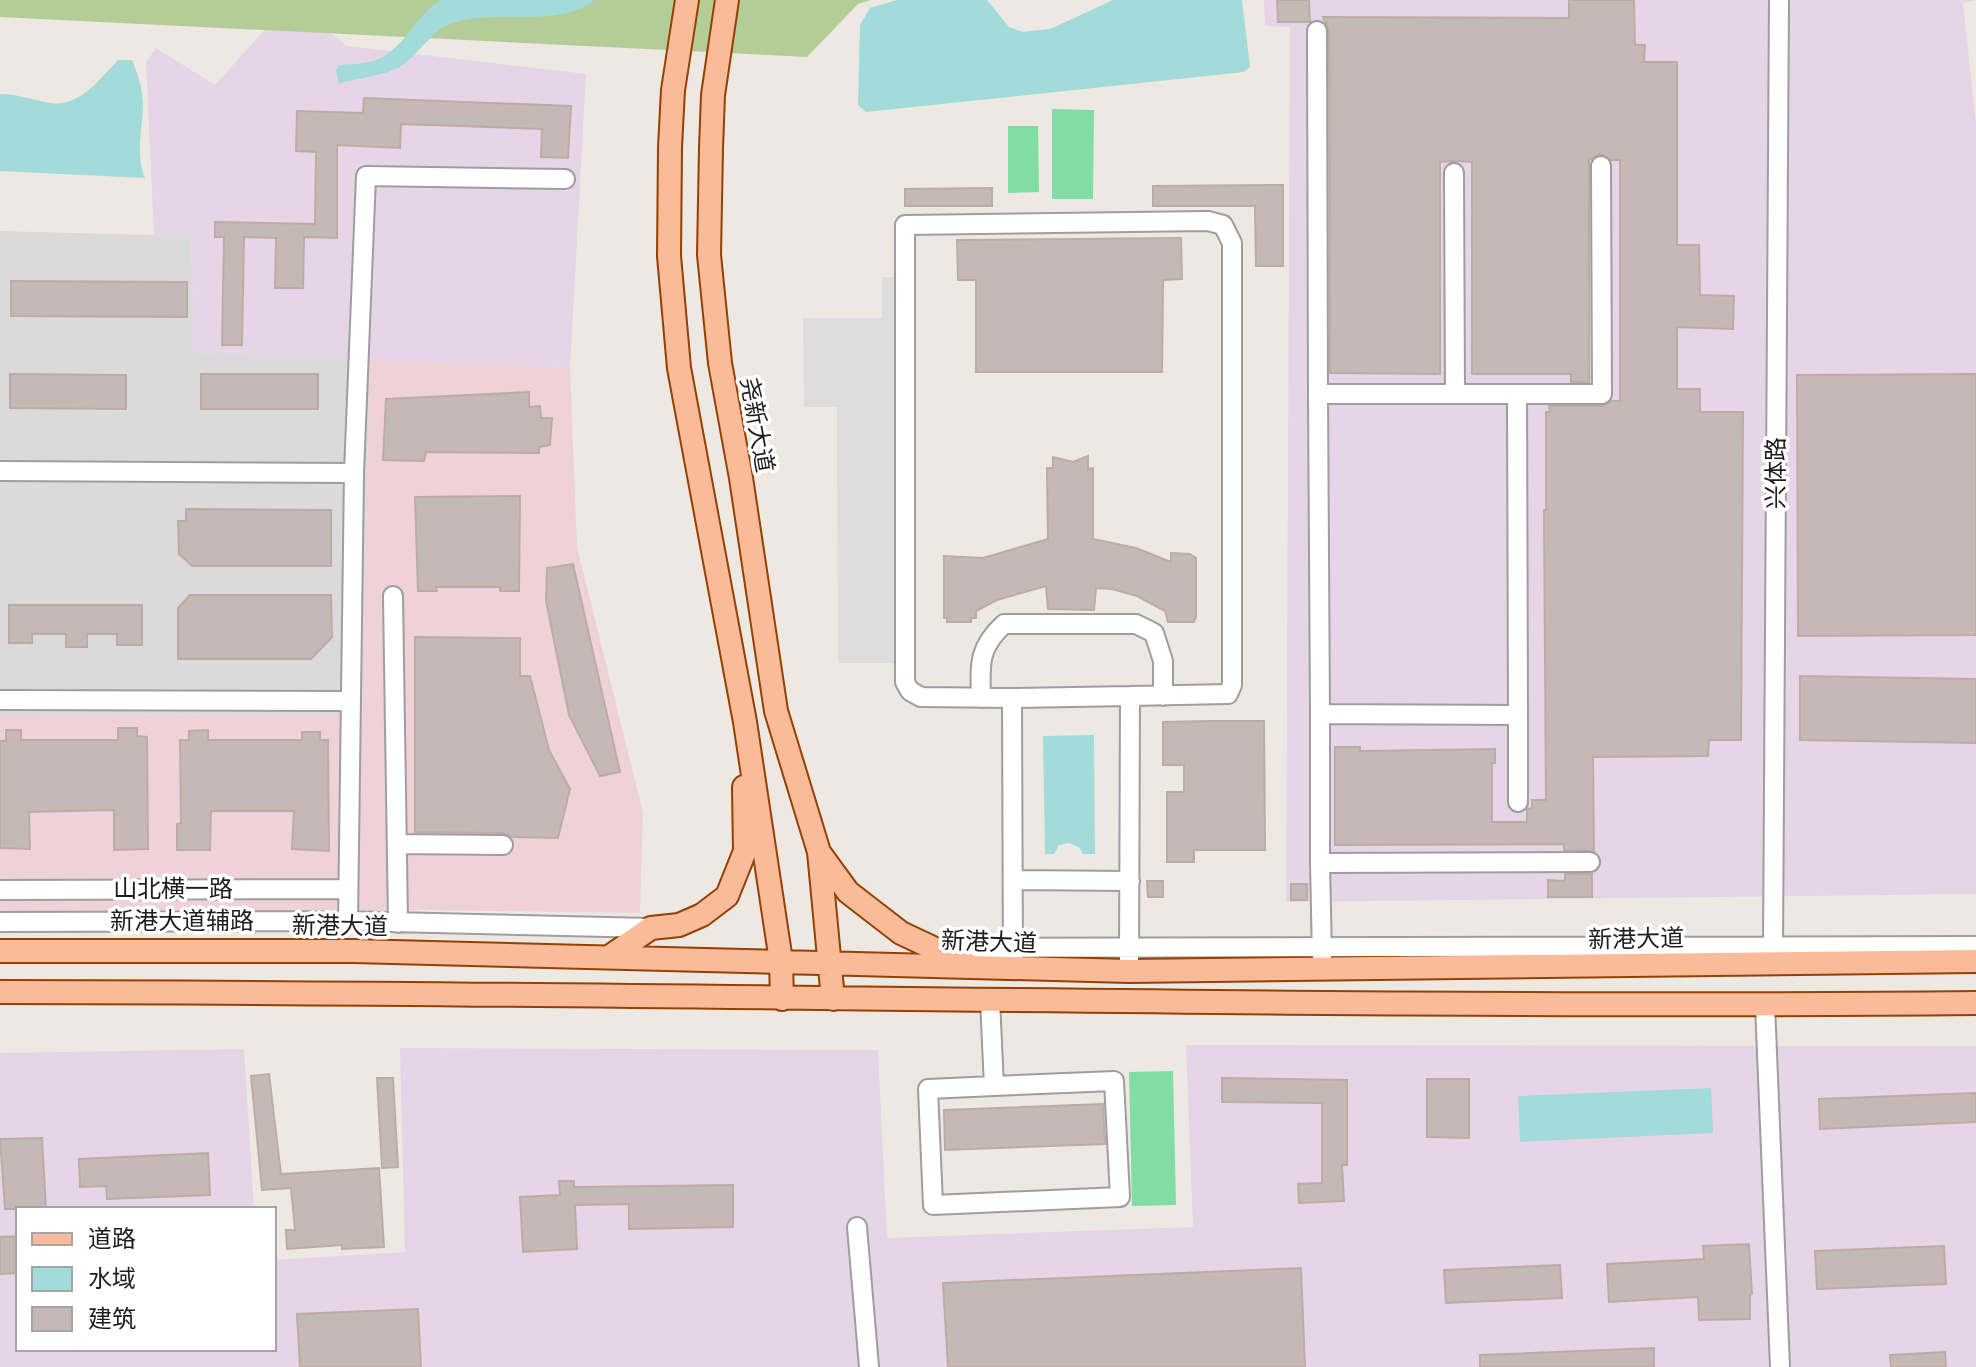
<svg xmlns="http://www.w3.org/2000/svg" width="1976" height="1367" font-family="'Open Sans','Noto Sans SC',sans-serif">
	<rect width="100%" height="100%" fill="#eee8e3"/>
	<path fill="#dbdada" d="M 0,231 L 191,236 L 194,352 L 370,359 L 362,714 L 0,715 Z"/>
	<path fill="#efd2d7" d="M 370,359 L 570,368 L 577,547 L 643,813 L 640,913 L 406,910 L 0,911 L 0,715 L 361,714 Z"/>
	<path fill="#e6d5e7" d="M 1264,0 L 1976,0 L 1963,3 L 1976,124 L 1976,894 L 1286,902 L 1290,27 L 1265,26 Z
		M 289,3 L 347,46 L 586,74 L 570,368 L 194,352 L 191,236 L 154,235 L 146,62 L 156,48 L 215,85 Z
		M 1186,1045 L 1976,1046 L 1976,1367 L 0,1367 L 0,1053 L 244,1049 L 254,1209 L 18,1209 L 18,1349 L 274,1349 L 274,1260 L 405,1252 L 400,1048 L 878,1050 L 887,1238 L 1193,1227 Z"/>
	<path fill="#b4cd98" d="M 0,0 L 871,0 L 858,4 L 807,57 L 0,17 Z"/>
	<path fill="#81dda4" d="M 1052,109 L 1094,110 L 1093,199 L 1052,199 Z
		M 1008,126 L 1038,126 L 1039,192 L 1008,193 Z
		M 1173,1071 L 1176,1205 L 1132,1206 L 1129,1072 Z"/>
	<path fill="#ddd" d="M 882,277 L 899,277 L 901,663 L 838,663 L 837,407 L 804,407 L 803,318 L 882,318 Z"/>
	<path fill="#a3dbdb" d="M 441,0 L 594,0 C 558,30 495,7 450,24 C 433,30 419,53 404,64 C 383,78 361,76 339,84 L 336,70 L 339,65 C 351,64 365,64 376,60 C 405,49 415,15 441,0 Z
		M 897,0 L 987,0 L 1009,27 L 1023,32 L 1050,29 L 1113,0 L 1242,0 L 1250,67 L 1244,72 L 866,112 L 858,105 L 860,25 L 870,8 Z
		M 118,60 L 132,60 C 138,74 142,87 143,103 C 143,127 135,155 145,178 L 0,171 L 0,94 C 18,94 33,100 50,103 C 79,108 101,78 118,60 Z
		M 1094,735 L 1095,854 L 1083,854 L 1079,847 L 1069,843 L 1059,845 L 1054,854 L 1045,854 L 1043,736 Z
		M 1711,1088 L 1713,1133 L 1520,1142 L 1518,1096 Z"/>
	<path fill="#c5b9b6" stroke="#bfaba5" stroke-width="2" d="M 1277,0 L 1309,0 L 1310,22 L 1278,22 Z
		M 1569,0 L 1634,0 L 1635,45 L 1645,45 L 1644,62 L 1677,62 L 1677,245 L 1699,245 L 1700,295 L 1734,296 L 1733,329 L 1677,327 L 1677,389 L 1700,389 L 1700,412 L 1743,412 L 1741,740 L 1709,740 L 1708,756 L 1593,757 L 1594,851 L 1564,850 L 1564,844 L 1335,845 L 1335,747 L 1360,747 L 1360,751 L 1495,749 L 1495,763 L 1492,763 L 1492,822 L 1527,822 L 1527,809 L 1532,808 L 1532,800 L 1546,800 L 1544,510 L 1546,510 L 1546,412 L 1550,412 L 1549,406 L 1602,406 L 1612,401 L 1620,401 L 1620,160 L 1611,160 L 1600,154 L 1589,160 L 1589,382 L 1571,382 L 1571,374 L 1472,374 L 1472,162 L 1455,161 L 1440,162 L 1440,374 L 1330,373 L 1329,31 L 1323,17 L 1569,18 Z
		M 364,98 L 571,106 L 568,158 L 541,157 L 542,129 L 401,124 L 400,148 L 337,145 L 337,238 L 304,237 L 303,288 L 275,288 L 276,238 L 244,237 L 242,345 L 222,345 L 224,237 L 215,237 L 215,222 L 315,224 L 316,152 L 296,151 L 297,111 L 363,113 Z
		M 1283,185 L 1283,266 L 1256,266 L 1255,206 L 1153,206 L 1153,186 Z
		M 992,188 L 992,206 L 905,206 L 905,189 Z
		M 1181,238 L 1182,279 L 1163,280 L 1162,372 L 976,372 L 976,280 L 958,280 L 957,240 Z
		M 11,281 L 187,282 L 187,317 L 11,316 Z
		M 10,374 L 126,375 L 126,409 L 10,408 Z
		M 201,374 L 318,374 L 318,409 L 201,409 Z
		M 1976,374 L 1976,635 L 1798,636 L 1797,375 Z
		M 529,392 L 529,407 L 540,406 L 541,418 L 552,418 L 550,445 L 539,447 L 539,453 L 426,452 L 424,461 L 383,460 L 386,399 Z
		M 1088,456 L 1088,469 L 1093,468 L 1093,539 L 1136,548 L 1171,562 L 1171,553 L 1190,554 L 1196,558 L 1196,617 L 1194,622 L 1168,622 L 1165,611 L 1137,596 L 1112,589 L 1096,588 L 1094,610 L 1048,609 L 1046,586 L 997,600 L 976,611 L 976,618 L 971,618 L 971,622 L 947,622 L 947,618 L 944,618 L 944,556 L 983,558 L 1048,539 L 1047,468 L 1053,468 L 1053,457 L 1073,462 Z
		M 520,496 L 519,591 L 500,591 L 500,587 L 436,587 L 437,591 L 418,591 L 415,497 Z
		M 186,509 L 331,510 L 331,566 L 192,566 L 179,554 L 178,521 L 186,521 Z
		M 573,564 L 620,772 L 600,776 L 569,715 L 546,601 L 547,568 Z
		M 190,595 L 331,595 L 332,637 L 311,659 L 178,659 L 178,608 Z
		M 9,605 L 142,605 L 142,645 L 117,645 L 117,634 L 87,634 L 87,647 L 66,647 L 66,634 L 32,634 L 32,643 L 9,643 Z
		M 415,637 L 520,638 L 520,676 L 530,676 L 549,750 L 570,789 L 558,838 L 512,837 L 503,833 L 415,832 Z
		M 1800,676 L 1976,679 L 1976,743 L 1800,740 Z
		M 1213,721 L 1264,721 L 1265,850 L 1194,850 L 1194,862 L 1167,862 L 1167,792 L 1184,792 L 1184,765 L 1163,765 L 1163,722 Z
		M 118,728 L 137,728 L 137,736 L 147,737 L 148,849 L 114,850 L 114,810 L 29,812 L 30,849 L 0,848 L 0,741 L 6,741 L 6,730 L 21,730 L 21,740 L 118,740 Z
		M 208,730 L 208,740 L 302,740 L 302,732 L 320,732 L 320,740 L 328,740 L 329,851 L 292,849 L 294,811 L 211,811 L 210,850 L 177,850 L 177,824 L 181,823 L 180,740 L 189,740 L 189,731 Z
		M 1565,874 L 1592,874 L 1592,897 L 1548,897 L 1548,880 L 1565,881 Z
		M 1147,881 L 1163,881 L 1163,897 L 1148,897 Z
		M 1291,884 L 1307,884 L 1307,900 L 1291,900 Z
		M 269,1074 L 281,1174 L 379,1168 L 384,1247 L 342,1249 L 342,1245 L 287,1249 L 286,1230 L 295,1230 L 291,1188 L 262,1190 L 251,1076 Z
		M 377,1078 L 393,1078 L 398,1167 L 382,1168 Z
		M 1222,1078 L 1347,1080 L 1347,1165 L 1342,1165 L 1344,1201 L 1299,1203 L 1298,1184 L 1322,1183 L 1322,1103 L 1222,1102 Z
		M 1427,1079 L 1469,1079 L 1469,1138 L 1427,1137 Z
		M 1976,1093 L 1976,1122 L 1820,1129 L 1819,1099 Z
		M 1103,1104 L 1105,1144 L 945,1150 L 944,1110 Z
		M 42,1138 L 46,1209 L 5,1209 L 0,1139 Z
		M 208,1153 L 210,1195 L 107,1199 L 106,1186 L 80,1187 L 79,1159 Z
		M 559,1181 L 574,1181 L 574,1187 L 733,1185 L 733,1227 L 629,1229 L 629,1204 L 575,1205 L 577,1249 L 523,1252 L 520,1197 L 560,1195 Z
		M 18,1236 L 18,1273 L 0,1274 L 0,1237 Z
		M 1749,1244 L 1752,1294 L 1750,1295 L 1750,1319 L 1699,1320 L 1698,1297 L 1609,1302 L 1607,1264 L 1704,1259 L 1703,1246 Z
		M 1944,1246 L 1946,1284 L 1817,1289 L 1815,1251 Z
		M 1560,1265 L 1562,1298 L 1446,1303 L 1444,1270 Z
		M 1301,1268 L 1305,1367 L 948,1367 L 943,1283 Z
		M 418,1309 L 421,1367 L 300,1367 L 297,1314 Z
		M 1654,1348 L 1654,1367 L 1480,1367 L 1480,1355 Z
		M 1945,1352 L 1946,1367 L 1891,1367 L 1890,1355 Z"/>
	<g fill="none" stroke-linecap="round" stroke-linejoin="round">
		<g stroke="#9e9e9e" stroke-width="22">
			<path id="minor" d="M 1317,31 L 1318,394
				M 1454,173 L 1455,394
				M 1517,394 L 1602,394 L 1601,166
				M 0,471 L 354,473
				M 393,596 L 398,923
				M 981,698 C 980,664 978,648 1004,624 L 1136,624 L 1154,633 L 1163,661 L 1163,696
				M 1012,698 L 1130,696
				M 0,700 L 351,701
				M 1320,714 L 1318,394 L 1517,394 L 1518,715
				M 397,844 L 503,845
				M 1320,863 L 1320,714 L 1518,715 L 1518,802
				M 1014,880 L 1130,881
				M 0,890 L 346,889
				M 348,921 L 354,473 L 366,176 L 565,179
				M 0,922 L 348,921 L 651,928
				M 1773,947 L 1779,0
				M 935,948 L 1976,946
				M 1322,957 L 1320,863 L 1590,862
				M 1013,970 L 1012,698 L 921,697 L 910,691 L 905,682 L 905,225 L 1208,221 L 1223,225 L 1232,243 L 1232,685 L 1228,694 L 1130,696 L 1129,971
				M 990,1000 L 994,1086 L 928,1089 L 933,1205 L 1120,1197 L 1114,1081 L 994,1086
				M 1765,1005 L 1780,1367
				M 857,1227 L 869,1367"/>
		</g>
		<g stroke="#944102" stroke-width="26">
			<path id="major" d="M 687,0 L 673,90 L 670,147 L 669,256 L 679,368 L 745,722 L 781,961 L 782,999
				M 727,0 L 713,95 L 711,148 L 709,255 L 720,363 L 741,478 L 776,711 L 819,852 L 833,999
				M 821,855 L 848,892 L 901,933 L 967,964
				M 0,951 L 353,951 L 1129,971 L 1976,961
				M 609,957 L 651,928 L 679,925 L 702,915 L 727,896 L 745,851 L 744,787
				M 0,992 C 659,992 1317,1009 1976,1003"/>
		</g>
		<use href="#minor" stroke="#fff" stroke-width="18"/>
		<use href="#major" stroke="#fabb9b" stroke-width="22"/>
	</g>
	<g text-anchor="middle" stroke-width="7" stroke-linejoin="round" paint-order="stroke">
		<g font-size="24" fill="#1d1d1d" stroke="#fff">
			<text transform="translate(757 425) rotate(80)" y="8">尧新大道</text>
			<text transform="translate(1776 473) rotate(-90)" y="8">兴体路</text>
			<text x="173" y="897">山北横一路</text>
			<text x="182" y="929">新港大道辅路</text>
			<text transform="translate(340 926) rotate(1)" y="8">新港大道</text>
			<text transform="translate(1636 939) rotate(-1)" y="8">新港大道</text>
			<text transform="translate(989 942) rotate(2)" y="8">新港大道</text>
		</g>
	</g>
	<rect x="16" y="1207" width="260" height="144" fill="#ffffff" stroke="#a5a5a5" stroke-width="2"/>
	<rect x="32" y="1233" width="40" height="12" fill="#fabb9b" stroke="#a5a5a5" stroke-width="2"/>
	<text x="88" y="1247" font-size="24" fill="#1d1d1d">道路</text>
	<rect x="32" y="1267" width="40" height="24" fill="#a3dbdb" stroke="#a5a5a5" stroke-width="2"/>
	<text x="88" y="1287" font-size="24" fill="#1d1d1d">水域</text>
	<rect x="32" y="1307" width="40" height="24" fill="#c5b9b6" stroke="#a5a5a5" stroke-width="2"/>
	<text x="88" y="1327" font-size="24" fill="#1d1d1d">建筑</text>
</svg>
